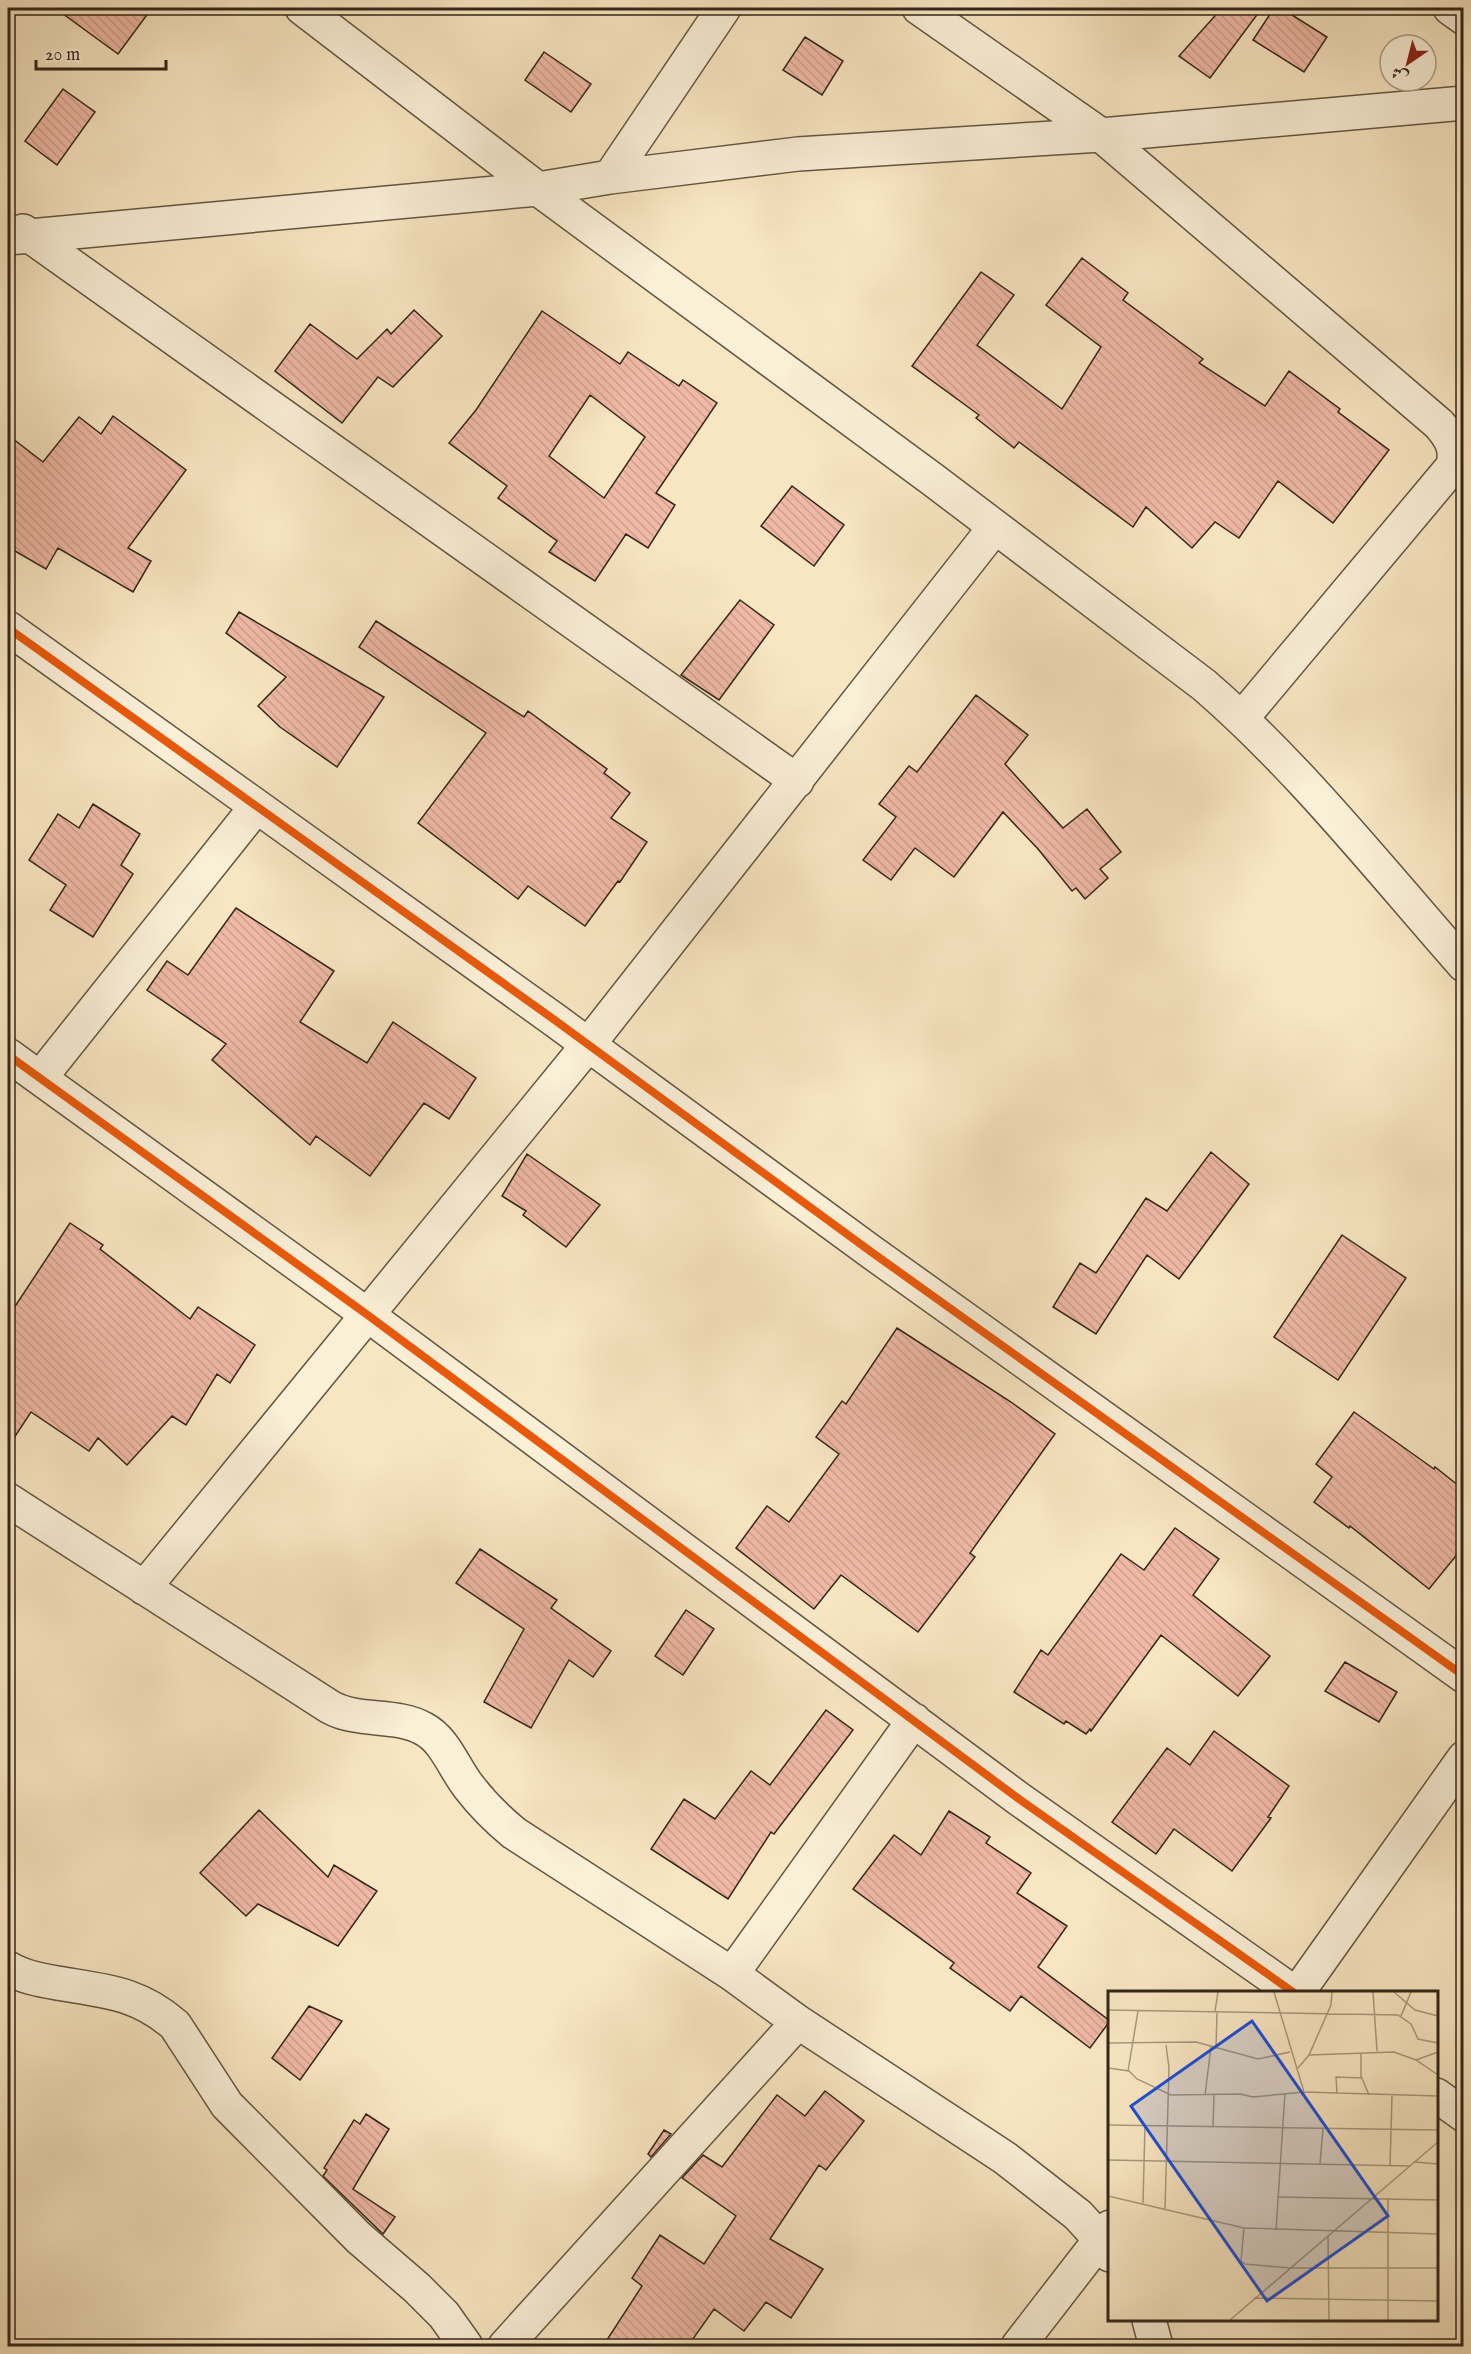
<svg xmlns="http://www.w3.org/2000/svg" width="1471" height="2354" font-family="'IM FELL English',Amiri,serif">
	<defs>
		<pattern id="building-back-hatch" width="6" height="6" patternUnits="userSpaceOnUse" patternTransform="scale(1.5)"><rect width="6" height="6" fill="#efb9a5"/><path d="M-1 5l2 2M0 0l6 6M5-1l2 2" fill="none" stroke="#cd9f8d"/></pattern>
	</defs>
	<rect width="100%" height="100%" fill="#f8e6c2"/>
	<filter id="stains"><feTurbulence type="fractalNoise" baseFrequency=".00333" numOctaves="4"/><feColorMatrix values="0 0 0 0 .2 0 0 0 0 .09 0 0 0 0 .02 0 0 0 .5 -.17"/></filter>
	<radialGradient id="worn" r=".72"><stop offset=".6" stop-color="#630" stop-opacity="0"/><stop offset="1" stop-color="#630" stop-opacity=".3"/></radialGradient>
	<path fill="url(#building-back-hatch)" stroke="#332619" stroke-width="1.5" fill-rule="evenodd" d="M 55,8 L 152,8 L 118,54 Z
		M 1222,8 L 1262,8 L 1210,78 L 1179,56 Z
		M 1274,8 L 1281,8 L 1327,37 L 1304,72 L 1253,40 Z
		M 805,37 L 843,61 L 822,95 L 783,70 Z
		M 544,52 L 591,84 L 571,112 L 525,80 Z
		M 63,89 L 95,112 L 57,165 L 25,141 Z
		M 1082,258 L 1128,293 L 1123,300 L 1203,359 L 1199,363 L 1265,406 L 1289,371 L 1340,409 L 1338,412 L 1389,450 L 1333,523 L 1278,481 L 1239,538 L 1215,522 L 1192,548 L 1146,507 L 1133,527 L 1019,442 L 1014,448 L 976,418 L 979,415 L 912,366 L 981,272 L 1014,295 L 977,345 L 1062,409 L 1101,347 L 1046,305 Z
		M 414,310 L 442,336 L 393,387 L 378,377 L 342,423 L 275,371 L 310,324 L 357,359 L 387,329 L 391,334 Z
		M 542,311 L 620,364 L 628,352 L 679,386 L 683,380 L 717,403 L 656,493 L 675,505 L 648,548 L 626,534 L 595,581 L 549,552 L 557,541 L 498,498 L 507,486 L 449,443 L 476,410 ZM 590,395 L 645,437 L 604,498 L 549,456 Z
		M 113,416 L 186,470 L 128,548 L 151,561 L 133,592 L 58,548 L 46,569 L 8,547 L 8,435 L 43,462 L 79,417 L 101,434 Z
		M 792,486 L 844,525 L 814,566 L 761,526 Z
		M 740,600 L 774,625 L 719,700 L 681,675 Z
		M 239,612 L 384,697 L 337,767 L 280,727 L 258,706 L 286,677 L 226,633 Z
		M 376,621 L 524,717 L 528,711 L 607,769 L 604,773 L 630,793 L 611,818 L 647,842 L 620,882 L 618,881 L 585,926 L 528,886 L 518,899 L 418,823 L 486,733 L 359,647 Z
		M 976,695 L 1028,735 L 1005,764 L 1063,828 L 1087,809 L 1121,852 L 1100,869 L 1108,878 L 1085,899 L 1076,888 L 1072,891 L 1038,849 L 1003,812 L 954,877 L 915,848 L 891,880 L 863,860 L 896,817 L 879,804 L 909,766 L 917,772 Z
		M 93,804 L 140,834 L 121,865 L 133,874 L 93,937 L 50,910 L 66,885 L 29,860 L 58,814 L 79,828 Z
		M 236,908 L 334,971 L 300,1022 L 367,1063 L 393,1022 L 476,1078 L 449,1119 L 424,1103 L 370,1176 L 316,1136 L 310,1145 L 212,1060 L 226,1044 L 147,990 L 167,961 L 188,975 Z
		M 1211,1152 L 1249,1184 L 1179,1279 L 1147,1255 L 1096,1334 L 1053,1307 L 1080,1263 L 1096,1273 L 1146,1198 L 1167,1211 Z
		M 527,1154 L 600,1205 L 566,1247 L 523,1215 L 526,1211 L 502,1196 Z
		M 70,1223 L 103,1245 L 100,1249 L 190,1319 L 198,1307 L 255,1345 L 230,1383 L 217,1374 L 186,1425 L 172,1416 L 127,1465 L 98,1438 L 89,1451 L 31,1412 L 8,1447 L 8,1317 Z
		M 1342,1235 L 1406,1278 L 1338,1380 L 1274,1337 Z
		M 897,1328 L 1011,1402 L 1055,1434 L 970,1553 L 975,1557 L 918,1632 L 841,1575 L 814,1609 L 736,1548 L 767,1506 L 789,1522 L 839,1454 L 816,1437 L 842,1401 L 846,1404 Z
		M 1354,1412 L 1434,1469 L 1435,1467 L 1464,1490 L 1464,1546 L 1429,1589 L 1350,1526 L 1349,1528 L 1314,1502 L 1332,1477 L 1316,1464 Z
		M 1175,1528 L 1219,1559 L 1193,1595 L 1270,1656 L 1238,1696 L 1161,1635 L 1091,1731 L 1090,1729 L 1086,1734 L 1066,1721 L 1064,1724 L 1014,1692 L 1041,1650 L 1048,1655 L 1121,1554 L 1144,1570 Z
		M 480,1549 L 557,1600 L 551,1608 L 611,1651 L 593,1677 L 569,1660 L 531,1728 L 484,1702 L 524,1629 L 456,1583 Z
		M 686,1610 L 714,1629 L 683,1675 L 655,1656 Z
		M 1345,1662 L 1397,1692 L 1379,1722 L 1325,1691 Z
		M 826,1710 L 853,1730 L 774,1834 L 771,1832 L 728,1899 L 651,1849 L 684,1799 L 715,1819 L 751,1771 L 770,1785 Z
		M 1214,1731 L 1289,1786 L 1268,1817 L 1271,1818 L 1232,1871 L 1174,1829 L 1156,1854 L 1112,1822 L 1167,1748 L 1190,1765 Z
		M 259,1810 L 328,1877 L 334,1865 L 377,1891 L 338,1946 L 258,1904 L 246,1916 L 200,1873 Z
		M 949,1811 L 990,1837 L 986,1843 L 1031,1873 L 1017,1893 L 1067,1926 L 1038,1967 L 1110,2021 L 1090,2048 L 1021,1996 L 1010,2011 L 950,1968 L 954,1963 L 853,1889 L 894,1835 L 921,1855 Z
		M 309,2006 L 342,2021 L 300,2080 L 272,2058 Z
		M 825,2091 L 864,2121 L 826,2170 L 819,2165 L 770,2239 L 823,2269 L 791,2318 L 766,2302 L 744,2331 L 714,2309 L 688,2346 L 603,2346 L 642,2286 L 632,2278 L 660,2235 L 704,2264 L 736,2216 L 682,2178 L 703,2155 L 722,2167 L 777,2095 L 805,2116 Z
		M 366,2114 L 389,2129 L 353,2189 L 395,2217 L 383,2234 L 323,2176 L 327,2170 L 324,2168 L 354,2120 L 360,2124 Z
		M 664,2130 L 671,2134 L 651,2157 L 648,2154 Z"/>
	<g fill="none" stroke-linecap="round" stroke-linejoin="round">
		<g stroke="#645643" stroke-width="36">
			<path id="minor" d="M 302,8 L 538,189 L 932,479 L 1204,685 C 1300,768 1380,870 1464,965
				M 919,8 L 1101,135 L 1439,424 C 1451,438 1457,448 1453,466 L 1242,718
				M 1450,8 L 1464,18
				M 610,177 L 724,8
				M 23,231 L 797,781
				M 8,238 L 538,189 L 610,177 L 798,154 L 1101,135 L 1464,103
				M 8,628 L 556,1021 L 870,1251 L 1464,1676
				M 8,1055 L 369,1316 L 1019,1799 L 1293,1992
				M 40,1078 L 256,807
				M 8,1500 L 330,1707 C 359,1723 396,1713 424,1729 C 445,1740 454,1768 469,1787 C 482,1804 497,1819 514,1833 L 732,1974 L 798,2022 L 1005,2158 L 1078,2215 L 1100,2239 L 1110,2255
				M 144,1588 L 588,1045 L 995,527
				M 8,1968 C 23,1977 40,1980 57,1983 C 104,1991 137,1992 175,2025 L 227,2105 L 359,2238 L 417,2288 L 444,2315 L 466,2346
				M 732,1974 L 914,1720
				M 1298,1992 L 1464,1758
				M 1436,2095 L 1464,2115
				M 1149,2320 L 1156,2346
				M 505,2346 L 798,2022
				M 1018,2346 L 1110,2227"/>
		</g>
		<use href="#minor" stroke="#faefd7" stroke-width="33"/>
		<g stroke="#faefd7" stroke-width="11">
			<path id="cycleway" d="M 8,628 L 556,1021 L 870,1251 L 1464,1676
				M 8,1055 L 369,1316 L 1019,1799 L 1293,1992"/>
		</g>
		<use href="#cycleway" stroke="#e8590c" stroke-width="8"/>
	</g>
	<g transform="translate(1108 1991)">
		<rect width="330" height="330" fill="#f8e6c2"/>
		<path fill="none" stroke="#a9997e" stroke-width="1.5" d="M 166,1 L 196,101M 265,1 L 269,60M 286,1 L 307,19 L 330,25M 0,19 L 290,24 L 303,33 L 310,48 L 330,52M 107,20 L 110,1M 293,25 L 303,1M 0,52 L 88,51 L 150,68 L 182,61M 108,58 L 109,20M 253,62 L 253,85 L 261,104M 201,64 L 286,61 L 308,69 L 330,84M 308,69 L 330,61M 0,77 L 21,80 L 29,88 L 63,104 L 132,103 L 145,106 L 196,101 L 330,105M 190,77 L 201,64 L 223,14 L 224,1M 20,80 L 30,20M 229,102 L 228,86 L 254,87M 97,104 L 103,56M 0,134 L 330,139M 105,135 L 106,104M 0,169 L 302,175M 307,171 L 330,173M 212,173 L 215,138M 282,175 L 284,105M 0,205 L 136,237 L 330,243M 169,206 L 330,209M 35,212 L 37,134M 57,218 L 61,77 L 58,54M 136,237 L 133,270 L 137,273 L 182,277 L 330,277M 168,239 L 177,102M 220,245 L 221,329M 146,307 L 330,310M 122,329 L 330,151M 280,329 L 280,207"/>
		<path fill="#1d4ed8" fill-opacity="0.15" stroke="#1d4ed8" stroke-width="3" d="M 144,30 L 280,225 L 159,310 L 23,115 Z"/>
		<rect width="330" height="330" fill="none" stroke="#332619" stroke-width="3"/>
	</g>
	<rect width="1471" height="2354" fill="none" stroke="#f8e6c2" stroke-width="30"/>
	<rect x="9" y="9" width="1453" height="2336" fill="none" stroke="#332619" stroke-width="3"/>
	<rect x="15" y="15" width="1441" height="2324" fill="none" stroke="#332619" stroke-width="1.5"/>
	<g transform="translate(1408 63) rotate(215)"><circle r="28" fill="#faefd7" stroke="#aa9f8b" stroke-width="1.5"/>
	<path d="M0-4.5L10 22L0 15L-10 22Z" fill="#8f2418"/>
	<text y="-9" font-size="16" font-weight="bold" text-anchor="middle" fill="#332619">ش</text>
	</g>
	<path d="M36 60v9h130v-9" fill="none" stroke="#332619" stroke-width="3"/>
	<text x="45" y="60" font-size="18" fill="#332619" stroke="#faefd7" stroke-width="4.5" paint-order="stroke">20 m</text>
	<rect width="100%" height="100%" filter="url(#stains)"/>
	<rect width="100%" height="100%" fill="url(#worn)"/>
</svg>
